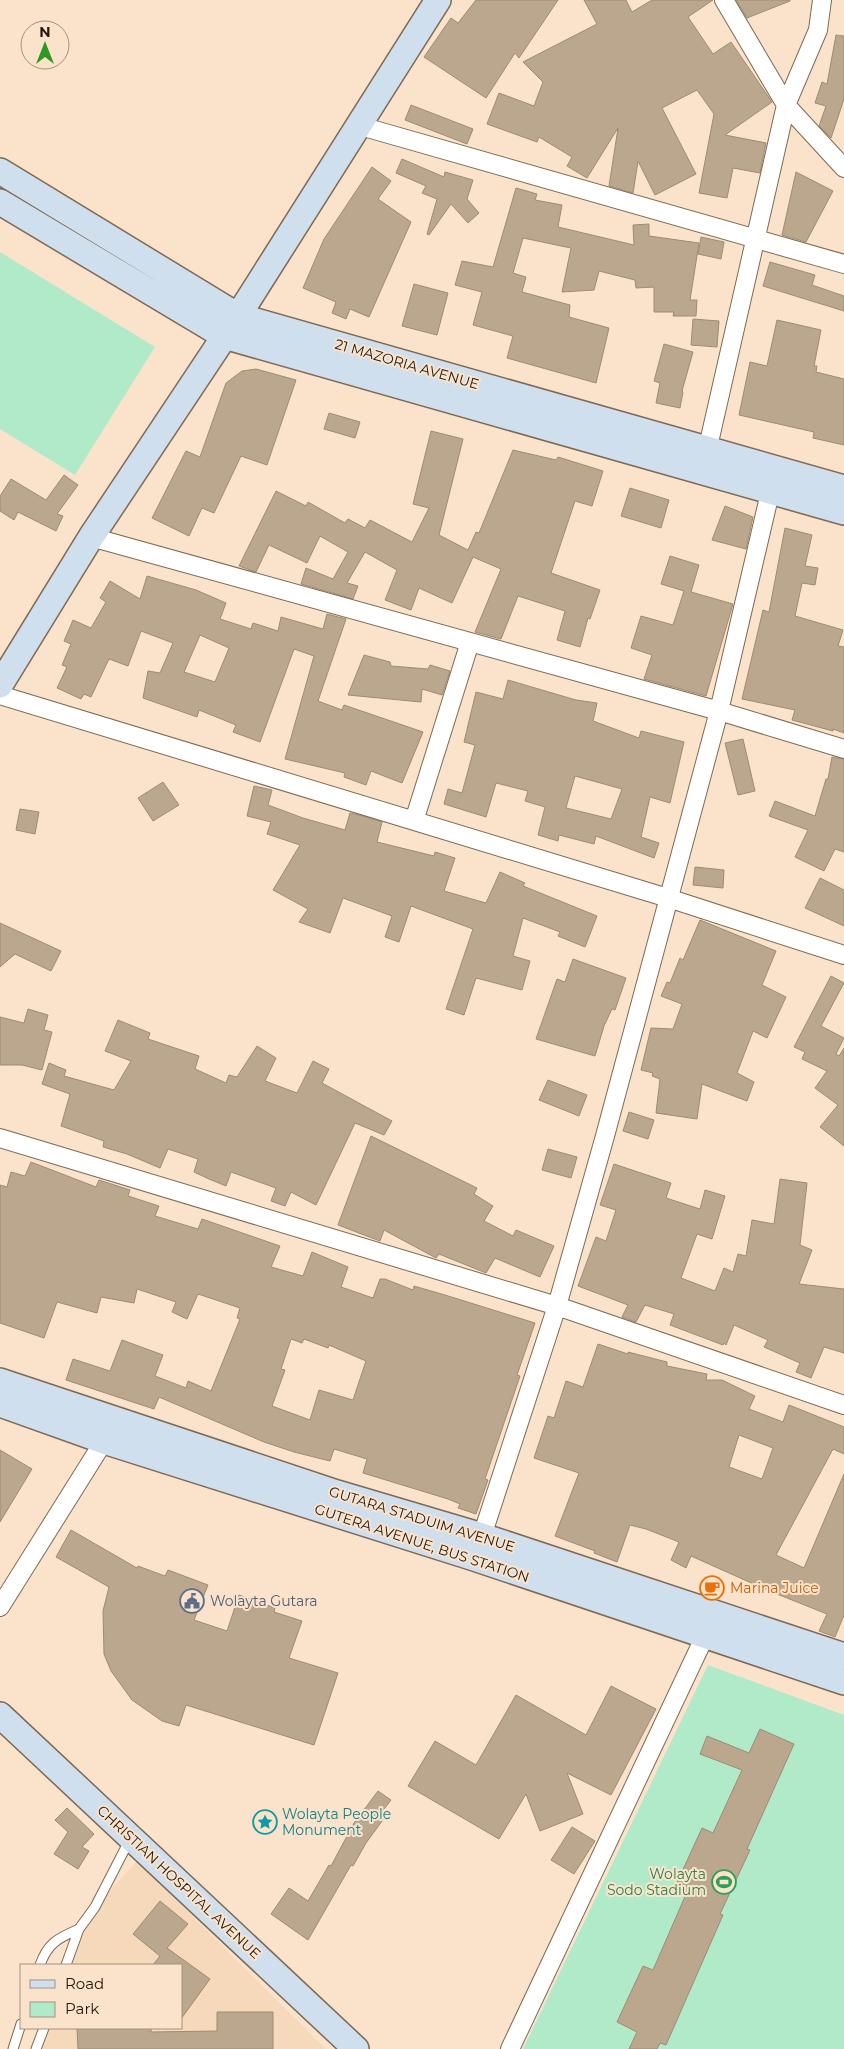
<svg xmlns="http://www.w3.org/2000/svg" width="844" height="2049" font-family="Montserrat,sans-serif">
	<rect width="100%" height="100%" fill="#fbe3cb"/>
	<path fill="#f6d9bb" d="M 137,1861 L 201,1925 L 326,2049 L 40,2049 L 45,2028 L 181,2028 L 181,1965 L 62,1965 L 95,1907 Z"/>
	<path fill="#b0eac9" d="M 0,252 L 155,347 L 75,475 L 0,429 Z
		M 708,1665 L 844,1715 L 844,2049 L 523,2049 Z"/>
	<path fill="#bba78e" stroke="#9e8b73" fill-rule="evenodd" d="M 476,0 L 558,0 L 519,58 L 515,53 L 486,98 L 424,57 L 451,18 L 458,23 Z
		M 584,0 L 626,0 L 632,12 L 652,0 L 713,0 L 688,17 L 713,54 L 731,42 L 772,102 L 725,135 L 766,143 L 760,173 L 733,168 L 727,198 L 699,193 L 714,114 L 697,90 L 662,108 L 696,174 L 655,195 L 638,161 L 633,193 L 609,186 L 618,128 L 587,178 L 567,166 L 572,157 L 539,137 L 537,142 L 487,124 L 499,93 L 534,106 L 543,82 L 523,62 L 597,24 Z
		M 736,0 L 790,0 L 790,1 L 747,18 Z
		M 836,35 L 844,36 L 844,99 L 831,138 L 819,126 L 826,106 L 815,103 L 822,82 L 827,84 Z
		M 411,105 L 473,129 L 467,144 L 405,120 Z
		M 402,159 L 444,177 L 445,172 L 473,180 L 467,199 L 479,213 L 468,223 L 451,204 L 429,235 L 427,234 L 437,199 L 422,193 L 426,186 L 396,173 Z
		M 372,167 L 391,181 L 378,199 L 411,222 L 369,317 L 350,309 L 346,319 L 332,313 L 336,302 L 303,288 L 324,239 Z
		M 796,172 L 833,191 L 806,242 L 782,235 Z
		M 516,188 L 537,194 L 535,200 L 562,205 L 558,227 L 634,245 L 633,225 L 649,224 L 649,236 L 699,243 L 690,300 L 697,300 L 696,316 L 673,316 L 674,312 L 654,312 L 654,287 L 636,288 L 635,280 L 599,271 L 594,290 L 562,292 L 571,248 L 523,238 L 513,273 L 526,277 L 522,292 L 570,305 L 569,317 L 609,328 L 596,383 L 507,358 L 513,336 L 473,325 L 482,292 L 455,285 L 462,261 L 493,267 Z
		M 701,237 L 724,242 L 721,259 L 698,254 Z
		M 770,262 L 815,275 L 812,285 L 844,296 L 844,311 L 763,286 Z
		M 414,284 L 448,293 L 437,335 L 402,326 Z
		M 693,319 L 719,321 L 717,347 L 691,345 Z
		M 777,320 L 821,330 L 814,366 L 817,366 L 816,372 L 844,379 L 844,445 L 813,438 L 814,432 L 739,415 L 750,362 L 767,366 Z
		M 664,344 L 693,352 L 682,391 L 683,392 L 680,408 L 656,403 L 660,383 L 654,381 Z
		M 256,369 L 296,380 L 267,465 L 241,456 L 214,513 L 202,508 L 189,536 L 152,518 L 186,451 L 200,457 L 226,383 L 242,371 Z
		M 329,413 L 360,422 L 355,438 L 324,429 Z
		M 431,431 L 463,439 L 439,535 L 468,550 L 476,532 L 479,533 L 513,450 L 556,460 L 558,457 L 603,471 L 592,506 L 575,501 L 551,573 L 600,590 L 590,619 L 588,618 L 580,647 L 557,640 L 565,611 L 518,596 L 501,639 L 475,632 L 501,569 L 473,557 L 452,603 L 419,588 L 411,610 L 385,600 L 397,570 L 365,552 L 347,583 L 358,586 L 353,599 L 301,584 L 306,568 L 333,579 L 348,552 L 320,536 L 307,563 L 269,545 L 256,572 L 239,566 L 276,491 L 306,506 L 308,502 L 345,523 L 348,519 L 365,528 L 370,520 L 412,542 L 429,508 L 413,504 Z
		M 64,475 L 78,485 L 57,514 L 63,516 L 56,531 L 18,512 L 14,520 L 0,511 L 0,496 L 11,479 L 46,500 Z
		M 630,488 L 669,500 L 661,528 L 621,516 Z
		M 725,506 L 753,517 L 746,549 L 712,540 Z
		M 785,528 L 812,535 L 805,566 L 818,568 L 815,585 L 802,583 L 795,616 L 843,630 L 838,646 L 844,647 L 844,733 L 833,729 L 833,731 L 792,720 L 795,710 L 742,699 L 763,610 L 769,612 Z
		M 670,556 L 699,565 L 691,592 L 733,604 L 706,696 L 644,679 L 652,655 L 631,648 L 641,616 L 673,625 L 684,591 L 661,584 Z
		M 147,576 L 196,590 L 226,603 L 220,619 L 251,629 L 253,623 L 278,631 L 281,617 L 323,629 L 327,614 L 346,619 L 318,701 L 342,710 L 344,705 L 423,732 L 402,783 L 371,771 L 366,785 L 344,777 L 345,773 L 285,759 L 314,656 L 294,649 L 260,742 L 233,732 L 236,725 L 199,710 L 197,717 L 143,698 L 148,671 L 160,673 L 173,643 L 141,631 L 128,666 L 109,659 L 91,697 L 84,694 L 81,699 L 57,688 L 67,667 L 62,665 L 71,644 L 64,641 L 73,620 L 91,628 L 106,602 L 100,598 L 110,581 L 140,599 ZM 200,635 L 229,648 L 215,682 L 184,672 Z
		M 364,655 L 390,662 L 391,666 L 428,669 L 430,665 L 450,671 L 442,695 L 422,689 L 421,702 L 348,695 Z
		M 508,680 L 576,700 L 597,703 L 593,721 L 639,738 L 641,731 L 684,742 L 670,803 L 650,797 L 641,837 L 659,843 L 654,858 L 596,836 L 594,844 L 559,835 L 558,841 L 538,835 L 545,807 L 525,801 L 528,791 L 496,783 L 486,817 L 444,804 L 448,789 L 462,793 L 475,745 L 464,742 L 476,692 L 503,699 ZM 575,776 L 622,789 L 611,819 L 566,808 Z
		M 743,739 L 755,791 L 738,795 L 725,743 Z
		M 832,757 L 844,759 L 844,852 L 835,849 L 824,871 L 795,857 L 808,830 L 769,816 L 775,801 L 815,816 L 826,779 L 828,779 Z
		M 163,782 L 179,805 L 153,821 L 138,798 Z
		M 254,786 L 272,790 L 268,805 L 303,818 L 345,830 L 350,813 L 363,816 L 382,822 L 377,842 L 434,856 L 435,852 L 455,858 L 444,891 L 486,903 L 500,872 L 525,883 L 523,886 L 597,916 L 585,947 L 558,936 L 560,932 L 523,918 L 513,956 L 530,961 L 522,990 L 476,978 L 464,1015 L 446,1009 L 473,929 L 411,906 L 399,942 L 385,937 L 392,916 L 343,898 L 330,933 L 299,922 L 308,909 L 273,890 L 300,845 L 267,834 L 271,822 L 247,816 Z
		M 20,809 L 39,812 L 35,834 L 16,830 Z
		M 695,867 L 724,870 L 723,888 L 693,885 Z
		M 820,878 L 844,890 L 844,926 L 805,908 Z
		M 700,920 L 776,951 L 762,985 L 786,997 L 767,1038 L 753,1031 L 737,1073 L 754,1082 L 747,1101 L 702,1084 L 697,1119 L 656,1113 L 660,1079 L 652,1076 L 653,1073 L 641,1070 L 651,1028 L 673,1029 L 682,1004 L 661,996 L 667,982 L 670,983 L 680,958 L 683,960 Z
		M 0,923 L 61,951 L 51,971 L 15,954 L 0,967 Z
		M 573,959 L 626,978 L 615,1010 L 612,1009 L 604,1026 L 595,1056 L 536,1039 L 557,979 L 565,982 Z
		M 831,976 L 844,983 L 821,1026 L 844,1038 L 836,1054 L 839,1056 L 844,1048 L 844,1146 L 820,1127 L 838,1105 L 815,1088 L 827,1071 L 802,1059 L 805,1052 L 794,1047 Z
		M 28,1009 L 48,1015 L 44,1030 L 52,1032 L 42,1070 L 22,1065 L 0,1065 L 0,1017 L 24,1023 Z
		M 118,1020 L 150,1033 L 148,1039 L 199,1056 L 195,1069 L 226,1083 L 229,1075 L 237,1077 L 257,1046 L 276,1058 L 265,1081 L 297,1093 L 313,1061 L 329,1069 L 322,1083 L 392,1121 L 384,1135 L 355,1123 L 316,1205 L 291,1192 L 285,1206 L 271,1201 L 276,1188 L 231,1172 L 226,1186 L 209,1179 L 194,1172 L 198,1159 L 168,1149 L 160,1168 L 127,1154 L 103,1147 L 104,1141 L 61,1126 L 70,1094 L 42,1084 L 49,1063 L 66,1070 L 64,1076 L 114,1090 L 131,1061 L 105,1051 Z
		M 548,1080 L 587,1095 L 579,1116 L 539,1100 Z
		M 629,1112 L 654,1120 L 648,1139 L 623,1131 Z
		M 371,1136 L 477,1188 L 474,1194 L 493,1206 L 484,1221 L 513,1236 L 516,1230 L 554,1246 L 540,1277 L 495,1258 L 486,1273 L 439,1254 L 436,1258 L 384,1230 L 380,1241 L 338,1225 Z
		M 548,1149 L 577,1157 L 571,1178 L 542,1170 Z
		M 31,1162 L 96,1187 L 99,1180 L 130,1190 L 128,1196 L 159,1206 L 155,1216 L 198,1229 L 202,1219 L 280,1246 L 271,1267 L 303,1276 L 312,1252 L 348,1267 L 341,1287 L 373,1298 L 380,1279 L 385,1279 L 413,1290 L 414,1286 L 445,1295 L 535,1323 L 517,1375 L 520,1376 L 485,1479 L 488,1480 L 476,1514 L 458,1508 L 460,1504 L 448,1499 L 363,1473 L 367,1459 L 334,1449 L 330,1461 L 294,1452 L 264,1442 L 159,1397 L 154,1409 L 66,1380 L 73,1359 L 110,1371 L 122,1340 L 163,1355 L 155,1376 L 186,1388 L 188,1381 L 211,1391 L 240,1319 L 237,1318 L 240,1308 L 198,1294 L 187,1319 L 172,1312 L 176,1302 L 137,1289 L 134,1303 L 101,1297 L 97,1313 L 57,1302 L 44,1338 L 0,1323 L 0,1185 L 7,1187 L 11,1172 L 25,1176 ZM 291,1339 L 302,1343 L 304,1339 L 328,1348 L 329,1345 L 366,1361 L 353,1400 L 319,1390 L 310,1420 L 272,1406 L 285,1370 L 281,1369 Z
		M 614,1164 L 671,1183 L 666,1198 L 700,1209 L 705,1190 L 725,1196 L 712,1239 L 697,1234 L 681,1278 L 715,1291 L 724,1268 L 733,1272 L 738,1254 L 746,1256 L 752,1220 L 774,1224 L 780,1179 L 807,1183 L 800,1245 L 812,1250 L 799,1284 L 844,1289 L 844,1353 L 824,1347 L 811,1378 L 796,1372 L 800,1363 L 764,1347 L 768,1340 L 734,1325 L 726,1345 L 724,1343 L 723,1345 L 670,1325 L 674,1314 L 645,1305 L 636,1322 L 622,1317 L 628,1305 L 578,1286 L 596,1237 L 606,1241 L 616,1210 L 600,1205 Z
		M 598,1344 L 628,1354 L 628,1352 L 667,1362 L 667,1366 L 707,1374 L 706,1380 L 722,1380 L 755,1396 L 749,1409 L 783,1422 L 789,1405 L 844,1427 L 844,1454 L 833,1449 L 776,1555 L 804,1568 L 844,1474 L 844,1615 L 835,1637 L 819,1631 L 827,1614 L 767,1590 L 691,1556 L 686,1568 L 671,1560 L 679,1542 L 646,1529 L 630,1525 L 617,1562 L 594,1553 L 595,1551 L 555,1536 L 579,1473 L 534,1458 L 548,1416 L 554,1418 L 566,1381 L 583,1387 ZM 739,1435 L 773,1448 L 762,1479 L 729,1467 Z
		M 0,1450 L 32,1469 L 0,1522 Z
		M 71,1530 L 137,1568 L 138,1566 L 165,1576 L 168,1570 L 208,1585 L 194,1620 L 227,1631 L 239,1595 L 275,1608 L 274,1612 L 302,1621 L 289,1658 L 338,1673 L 314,1745 L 186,1705 L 179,1726 L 162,1721 L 132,1700 L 111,1671 L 104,1654 L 103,1611 L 109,1587 L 56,1557 Z
		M 611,1686 L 656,1709 L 611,1795 L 567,1773 L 583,1814 L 540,1831 L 526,1794 L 499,1839 L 408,1786 L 435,1741 L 476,1765 L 516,1695 L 586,1735 Z
		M 760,1729 L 794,1744 L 747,1849 L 750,1850 L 720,1914 L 723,1915 L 666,2045 L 660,2043 L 657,2049 L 629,2049 L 637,2032 L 617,2022 L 643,1966 L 653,1970 L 687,1892 L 675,1887 L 702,1828 L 713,1833 L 742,1770 L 700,1754 L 707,1736 L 749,1753 Z
		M 378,1791 L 391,1800 L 380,1814 L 385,1817 L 366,1843 L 353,1866 L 351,1865 L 308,1940 L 271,1914 L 289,1888 L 308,1901 L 329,1865 L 331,1866 L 354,1823 Z
		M 67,1808 L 94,1834 L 82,1847 L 89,1851 L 78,1869 L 54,1854 L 68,1832 L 55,1820 Z
		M 572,1827 L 595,1841 L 574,1874 L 551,1860 Z
		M 160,1901 L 188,1924 L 167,1948 L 210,1979 L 181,2019 L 181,1965 L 153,1965 L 160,1956 L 133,1934 Z
		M 217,2012 L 273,2012 L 273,2049 L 78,2049 L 77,2028 L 151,2028 L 151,2032 L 217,2031 Z"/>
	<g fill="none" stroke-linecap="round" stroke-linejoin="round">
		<g stroke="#7e6954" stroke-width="11">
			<path id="lane" d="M 40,1965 C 48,1942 59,1938 79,1929
				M 66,1965 L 79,1929 L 95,1907 L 130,1839
				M 13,2049 L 21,2024
				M 36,2049 L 44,2028"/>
		</g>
		<g stroke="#7e6954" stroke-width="20">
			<path id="street" d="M 724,0 L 786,105 L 844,168
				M 357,125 L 844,264
				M 707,451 L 786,105 L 818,30 L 822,0
				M 91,537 L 719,711 L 844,749
				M 0,695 L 668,898 L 844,955
				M 414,821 L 470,642
				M 0,1138 L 557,1306 L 844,1405
				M 477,1546 L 482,1536 L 557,1306 L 605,1136 L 719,711 L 773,480
				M 0,1607 L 104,1441 L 108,1431
				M 510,2049 L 705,1636"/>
		</g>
		<g stroke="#7e6954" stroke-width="28">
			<path id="secondary" d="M 0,171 L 238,316 L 844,488
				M 0,202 L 224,336 L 844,512
				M 0,685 L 91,537 L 238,316 L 438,0
				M 0,1381 L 337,1493 L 482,1536 L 844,1656
				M 0,1404 L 104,1441 L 471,1557 L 844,1682
				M 0,1715 L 356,2049"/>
		</g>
		<use href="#lane" stroke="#fff" stroke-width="9"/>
		<use href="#street" stroke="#fff" stroke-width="18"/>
		<use href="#secondary" stroke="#cfdfee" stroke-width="25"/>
	</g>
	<defs>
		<g id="cafe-ring" transform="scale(1.25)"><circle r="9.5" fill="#fbe3cb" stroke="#e8710a" stroke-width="1.5"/><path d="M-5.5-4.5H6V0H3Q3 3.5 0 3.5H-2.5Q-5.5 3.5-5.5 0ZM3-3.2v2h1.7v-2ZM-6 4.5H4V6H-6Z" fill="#e8710a"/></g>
		<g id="civic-ring" transform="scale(1.25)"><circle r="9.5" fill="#fbe3cb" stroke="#5c6f8a" stroke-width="1.5"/><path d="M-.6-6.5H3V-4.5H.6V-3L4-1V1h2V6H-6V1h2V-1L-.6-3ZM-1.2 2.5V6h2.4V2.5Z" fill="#5c6f8a"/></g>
		<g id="sight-ring" transform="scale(1.25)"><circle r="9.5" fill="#fbe3cb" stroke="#0f9aa8" stroke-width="1.5"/><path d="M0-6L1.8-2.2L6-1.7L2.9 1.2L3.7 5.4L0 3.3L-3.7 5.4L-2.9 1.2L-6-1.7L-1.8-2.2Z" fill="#0f9aa8"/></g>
		<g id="stadium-ring" transform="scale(1.25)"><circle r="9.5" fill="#fbe3cb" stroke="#2e9e5b" stroke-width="1.5"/><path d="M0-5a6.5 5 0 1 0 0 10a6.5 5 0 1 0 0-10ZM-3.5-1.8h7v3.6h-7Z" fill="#2e9e5b"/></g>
	</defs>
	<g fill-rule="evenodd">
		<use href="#cafe-ring" x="712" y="1588"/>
		<use href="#civic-ring" x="192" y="1601"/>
		<use href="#sight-ring" x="265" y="1822"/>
		<use href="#stadium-ring" x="724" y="1882"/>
	</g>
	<g text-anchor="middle" stroke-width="4" stroke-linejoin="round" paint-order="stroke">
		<g font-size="14" fill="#20180f" stroke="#fbe3cb">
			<text transform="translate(407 364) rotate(16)" y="5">21 MAZORIA AVENUE</text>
			<text transform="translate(422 1519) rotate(17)" y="5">GUTARA STADUIM AVENUE</text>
			<text transform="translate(422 1543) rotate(18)" y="5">GUTERA AVENUE, BUS STATION</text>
			<text transform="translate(179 1882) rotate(43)" y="5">CHRISTIAN HOSPITAL AVENUE</text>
		</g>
		<g font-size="14" fill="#c56008" stroke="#fbe3cb" text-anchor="start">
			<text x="730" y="1593">Marina Juice</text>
		</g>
		<g font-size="14" fill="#4e5e75" stroke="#fbe3cb" text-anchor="start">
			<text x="210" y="1606">Wolayta Gutara</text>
		</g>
		<g font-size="14" fill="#0d838f" stroke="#fbe3cb" text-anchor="start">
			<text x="282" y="1819">Wolayta People<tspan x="282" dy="16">Monument</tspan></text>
		</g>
		<g font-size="14" fill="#27864d" stroke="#fbe3cb" text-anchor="end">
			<text x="706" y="1879">Wolayta<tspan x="706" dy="16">Sodo Stadium</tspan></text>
		</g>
	</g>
	<rect x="20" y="1964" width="162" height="65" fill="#fbe3cb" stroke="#a39280"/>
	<rect x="30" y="1980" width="25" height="8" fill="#cfdfee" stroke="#a39280"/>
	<text x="65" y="1989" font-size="15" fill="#20180f">Road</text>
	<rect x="30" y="2002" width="25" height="15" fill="#b0eac9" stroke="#a39280"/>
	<text x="65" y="2014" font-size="15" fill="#20180f">Park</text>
	<g transform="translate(45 45)"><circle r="24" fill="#fbe3cb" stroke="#a39280"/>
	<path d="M0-4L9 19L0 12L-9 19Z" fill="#2e9822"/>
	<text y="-8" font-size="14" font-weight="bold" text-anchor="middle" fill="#20180f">N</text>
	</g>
</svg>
